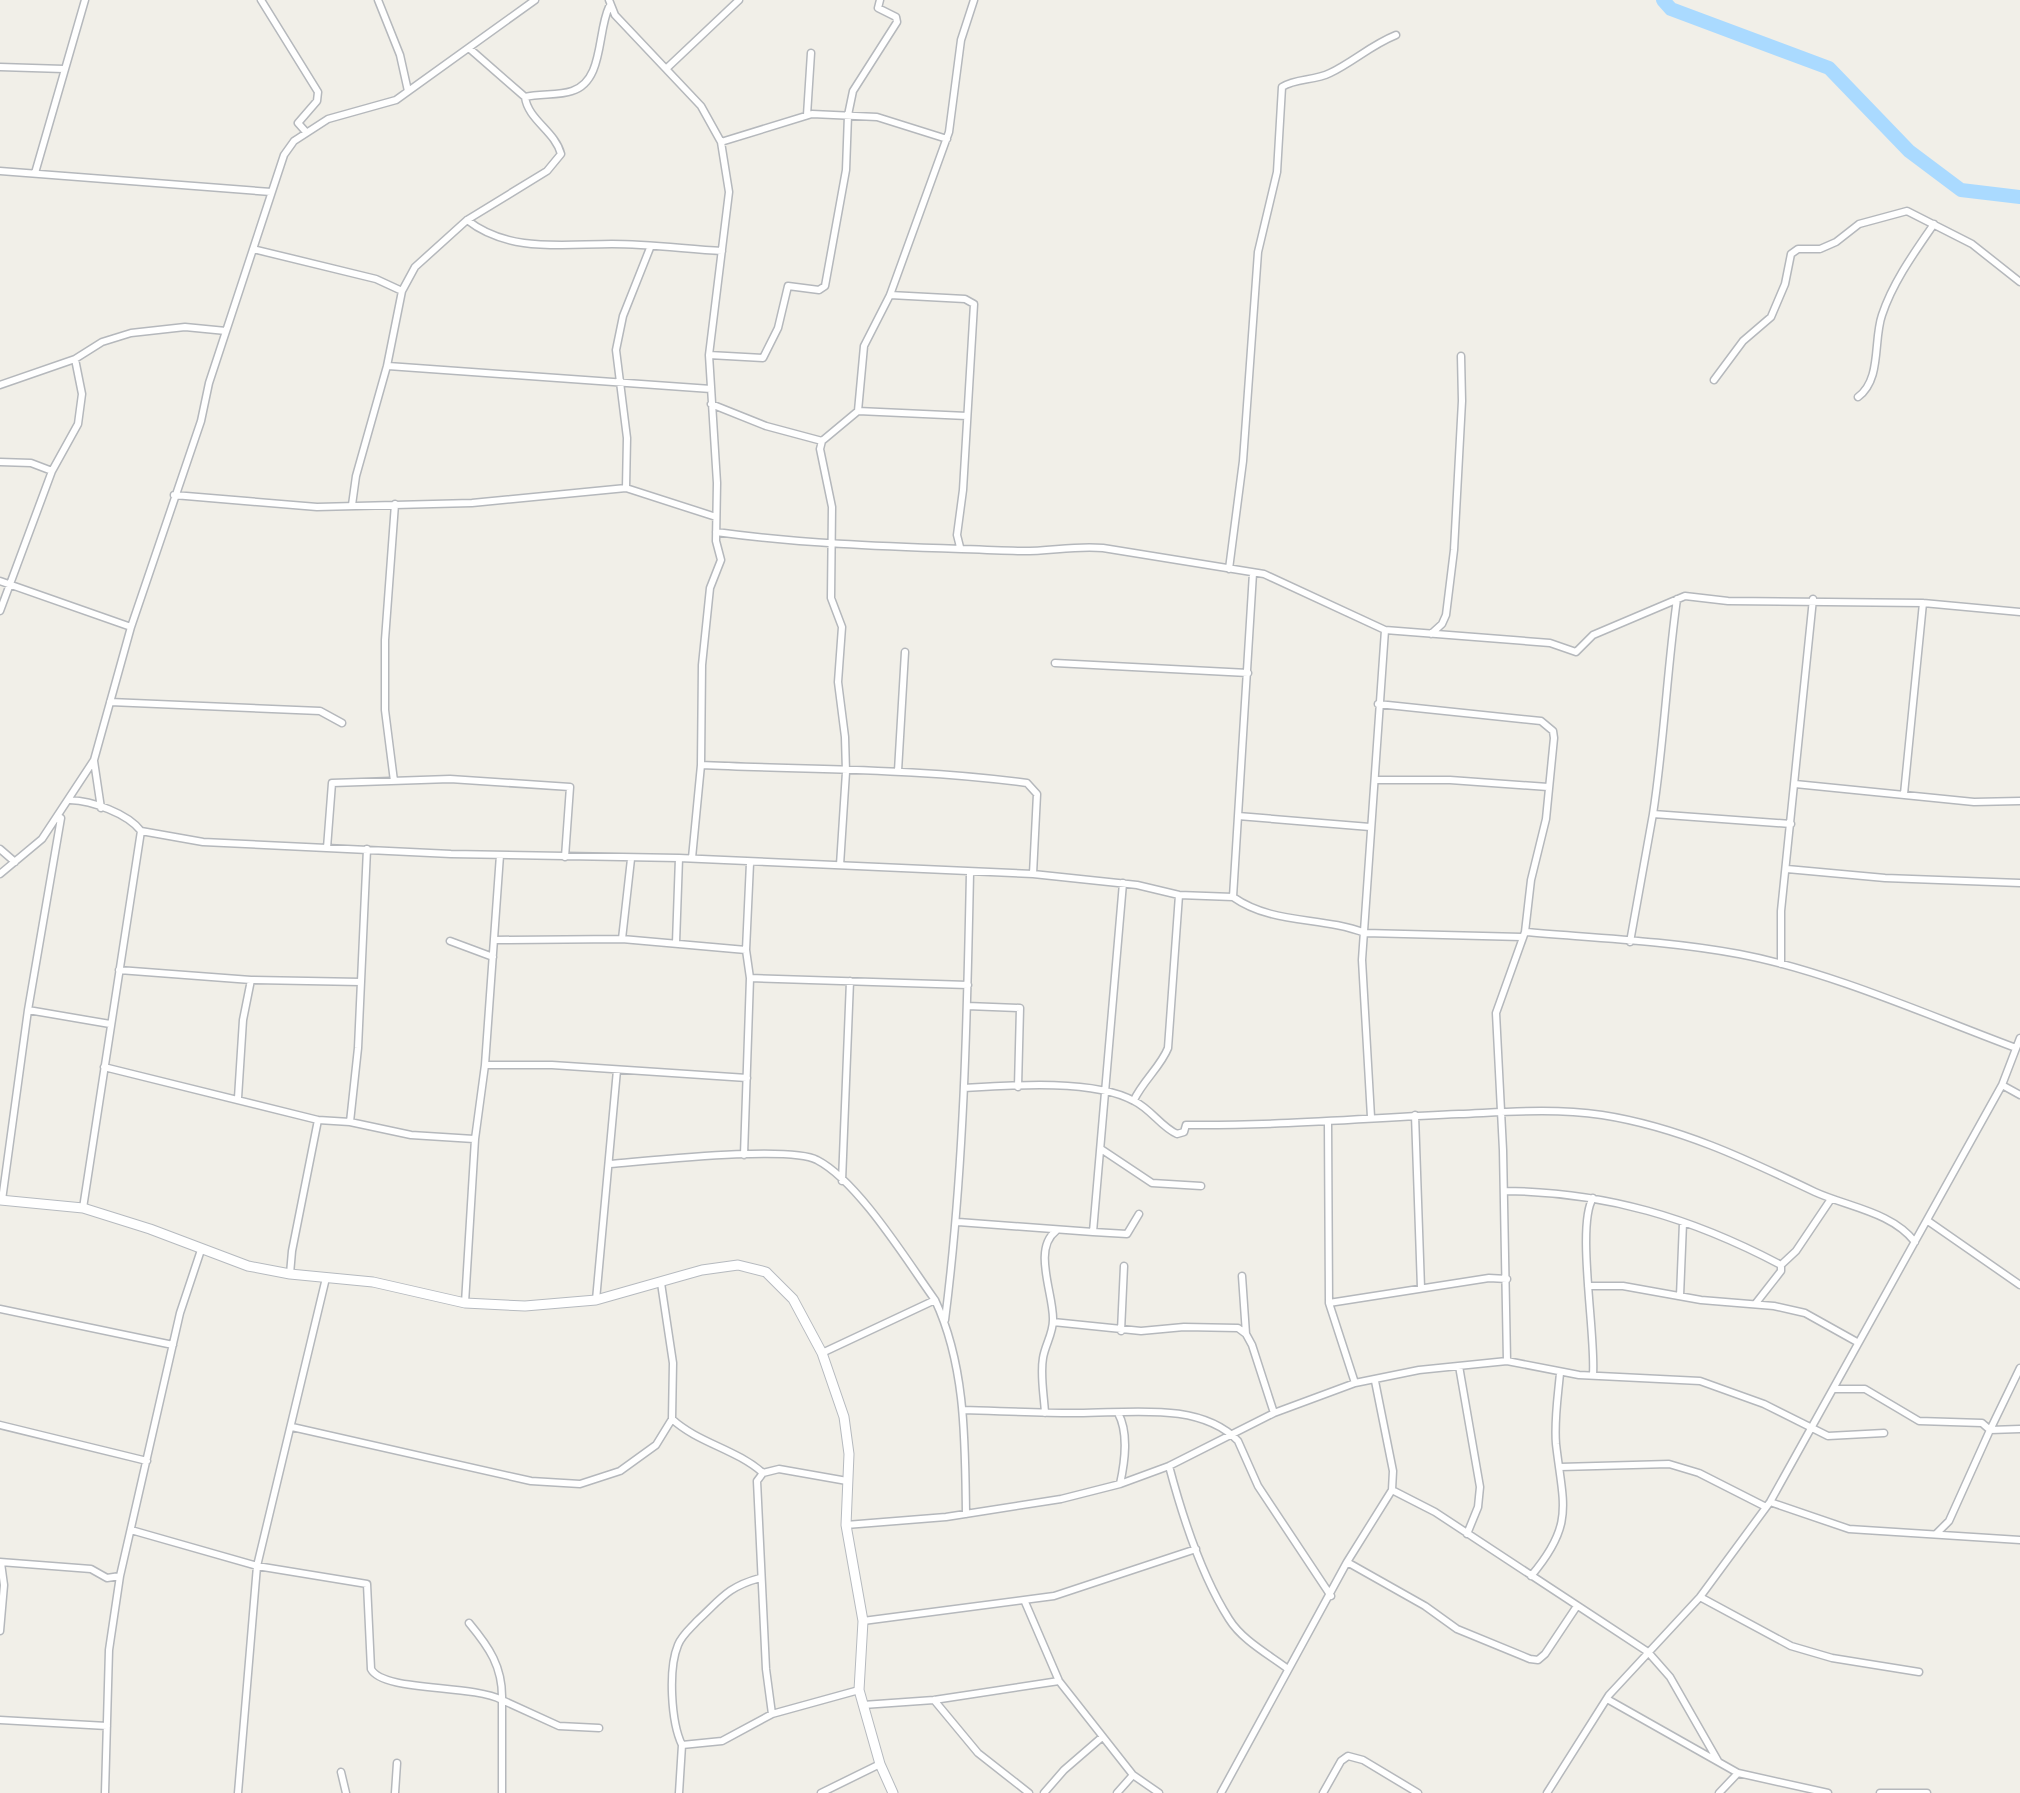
<svg xmlns="http://www.w3.org/2000/svg" width="2020" height="1793" font-family="Karla,sans-serif">
	<rect width="100%" height="100%" fill="#f1efe8"/>
	<g fill="none" stroke-linecap="round" stroke-linejoin="round">
		<path stroke="#aadaff" stroke-width="14" d="M 1663,0 L 1671,9 L 1829,68 L 1909,151 L 1961,190 L 2020,197"/>
		<g stroke="#b5b8bc" stroke-width="9">
			<path id="street" d="M 261,0 L 318,92 L 317,101 L 298,123 L 306,132
				M 378,0 L 400,55 L 408,91
				M 609,0 L 615,15 L 701,106 L 721,142 L 729,192 L 709,355 L 717,483 L 716,541 L 721,560 L 710,588 L 702,665 L 701,765 L 692,858
				M 470,49 L 525,97 C 540,93 558,96 572,91 C 604,81 597,32 609,7
				M 0,67 L 64,69
				M 667,68 L 739,0
				M 807,115 L 811,53
				M 721,142 L 812,114 L 877,117 L 947,139
				M 0,171 L 271,192
				M 35,173 L 85,0
				M 467,220 C 509,253 563,244 612,244 C 648,244 686,249 722,251
				M 253,249 L 376,279 L 402,291
				M 890,295 L 965,299 L 974,304 L 963,490 L 957,535 L 960,547
				M 709,355 L 763,358 L 778,328 L 788,286 L 819,290 L 825,286 L 846,170 L 848,115 L 853,91 L 897,22 L 896,17 L 878,8 L 880,0
				M 388,366 L 711,389
				M 1714,380 L 1743,341 L 1771,317 L 1785,284 L 1791,254 L 1798,249 L 1820,249 L 1836,242 L 1859,224 L 1907,211 L 1972,244 L 2020,282
				M 0,385 L 75,359 L 102,342 L 131,333 L 185,327 L 226,331
				M 1858,397 C 1882,379 1873,341 1882,315 C 1893,282 1914,253 1934,224
				M 711,404 L 766,426 L 822,441
				M 858,411 L 967,416
				M 0,462 L 31,463 L 52,471
				M 626,488 L 627,438 L 616,350 L 623,316 L 650,248
				M 174,495 L 317,507 L 472,503 L 626,488 L 716,517
				M 352,505 L 356,476 L 387,366 L 402,291 L 415,267 L 467,220 L 547,171 L 561,154 C 555,131 528,120 525,97
				M 716,532 C 817,546 917,547 1018,551 C 1047,552 1075,545 1103,548 L 1264,574 L 1385,630 L 1550,643 L 1576,652 L 1593,635 L 1685,596 L 1728,601 L 1923,603 L 2020,612
				M 1229,569 L 1243,461 L 1258,252 L 1277,172 L 1282,87 C 1296,78 1314,81 1330,73 C 1353,62 1371,45 1396,35
				M 1253,573 L 1233,897 C 1273,925 1321,916 1365,933 L 1522,937
				M 0,581 L 131,627
				M 0,611 L 52,471 L 78,424 L 82,394 L 75,359
				M 1431,634 L 1442,624 L 1446,615 L 1454,550 L 1462,401 L 1461,356
				M 1055,663 L 1248,673
				M 110,702 L 320,711 L 342,723
				M 1378,704 L 1541,721 L 1553,731 L 1554,738 L 1546,819 L 1531,880 L 1525,932 L 1496,1013 L 1503,1150 L 1507,1361
				M 94,761 L 101,808
				M 701,765 C 810,770 919,768 1027,783 L 1037,794 L 1033,874
				M 898,771 L 905,652
				M 1375,780 L 1450,780 L 1548,787
				M 394,781 L 385,710 L 385,640 L 395,504
				M 1795,784 L 1974,802 L 2020,801
				M 1904,794 L 1923,603
				M 70,800 C 92,801 127,813 141,831 L 203,842 L 451,854 L 679,858 L 1033,874 L 1137,885 L 1179,895 L 1233,897
				M 1653,814 C 1664,743 1667,670 1677,599
				M 1238,816 L 1370,827
				M 327,848 L 332,783 L 450,779 L 570,787 L 565,857
				M 0,849 L 15,862
				M 840,865 L 846,772 L 845,737 L 838,682 L 842,627 L 831,598 L 832,507 L 820,449 L 822,441 L 858,411 L 864,346 L 890,295 L 949,132 L 961,40 L 974,0
				M 1787,869 L 1885,878 L 2020,883
				M 0,874 L 42,839 L 94,760 L 131,627 L 201,421 L 209,383 L 284,155 L 294,141 L 328,119 L 396,100 L 535,0
				M 1525,932 C 1596,938 1669,941 1739,954 C 1829,971 1930,1016 2016,1048
				M 622,939 L 631,859
				M 494,940 L 622,939 L 746,950
				M 450,941 L 493,957
				M 1630,942 L 1653,814 L 1791,824
				M 676,943 L 679,858
				M 1781,964 L 1781,911 L 1813,599
				M 119,970 L 251,980 L 361,982
				M 750,978 L 968,985
				M 967,1006 L 1020,1008 L 1018,1087
				M 28,1010 L 110,1024
				M 485,1065 L 552,1065 L 747,1078
				M 104,1067 L 318,1120 L 350,1122 L 411,1135 L 474,1139
				M 2002,1085 L 2020,1095
				M 965,1088 C 1011,1085 1095,1079 1134,1101 C 1151,1109 1161,1127 1177,1134 L 1184,1132 L 1186,1125 C 1277,1126 1367,1118 1459,1114 C 1508,1112 1553,1108 1602,1115 C 1679,1127 1746,1159 1815,1192 C 1848,1207 1892,1212 1915,1242
				M 238,1098 L 243,1020 L 251,980
				M 1134,1100 C 1143,1081 1161,1066 1168,1048 L 1179,895
				M 1415,1115 L 1421,1288
				M 1371,1117 L 1362,960 L 1385,630
				M 350,1122 L 358,1048 L 367,849
				M 1328,1123 L 1329,1303 L 1355,1383
				M 1101,1149 L 1152,1183 L 1201,1186
				M 744,1155 L 750,978 L 746,950 L 750,863
				M 610,1164 C 648,1161 790,1145 817,1160 C 858,1181 907,1261 935,1300 C 966,1366 965,1442 966,1514
				M 842,1181 L 850,981
				M 1505,1191 C 1606,1192 1692,1218 1781,1265 L 1781,1271 L 1756,1303
				M 1593,1198 C 1576,1225 1596,1336 1593,1374
				M 2,1200 L 28,1010 L 61,818
				M 83,1208 L 141,831
				M 1928,1221 L 2020,1285
				M 958,1222 L 1093,1232 L 1123,883
				M 1093,1232 L 1127,1234 L 1139,1214
				M 1781,1265 L 1796,1251 L 1831,1199
				M 290,1274 L 292,1251 L 318,1120
				M 1242,1276 L 1246,1334
				M 1588,1286 L 1623,1286 L 1701,1300 L 1774,1306 L 1805,1313 L 1857,1342
				M 1680,1296 L 1683,1223
				M 596,1300 L 617,1070
				M 465,1303 L 475,1139 L 485,1065 L 500,855
				M 1329,1303 L 1489,1278 L 1507,1279
				M 0,1309 L 173,1345
				M 945,1320 C 964,1171 967,1022 970,873
				M 1053,1322 L 1141,1331 L 1184,1327 L 1238,1328 L 1246,1334 L 1252,1345 L 1274,1413
				M 1121,1331 L 1124,1266
				M 822,1353 L 935,1300
				M 1459,1366 L 1480,1487 L 1478,1507 L 1467,1534
				M 1835,1389 L 1865,1389 L 1919,1421 L 1982,1423 L 1990,1430 L 2020,1368
				M 964,1410 C 1000,1411 1037,1413 1073,1413 C 1124,1414 1199,1400 1238,1441 L 1258,1486 L 1331,1596
				M 1045,1413 C 1044,1395 1040,1375 1043,1358 C 1045,1345 1053,1334 1053,1320 C 1054,1295 1032,1249 1056,1231
				M 1118,1413 C 1129,1433 1125,1461 1120,1484
				M 672,1419 C 698,1443 736,1449 763,1473
				M 0,1425 L 147,1461
				M 292,1427 L 531,1481 L 580,1484 L 620,1471 L 656,1445 L 672,1419 L 673,1363 L 661,1283
				M 1169,1466 C 1182,1515 1201,1575 1229,1619 C 1242,1640 1268,1654 1288,1669
				M 1560,1467 L 1669,1464 L 1699,1473 L 1766,1507
				M 1392,1490 L 1435,1512 L 1648,1652 L 1670,1677 L 1718,1761
				M 1770,1502 L 1849,1529 L 2020,1540
				M 846,1525 L 946,1517 L 1061,1499 L 1120,1484 L 1169,1466 L 1274,1413 L 1355,1383 L 1419,1370 L 1507,1361 L 1579,1375 L 1700,1381 L 1764,1404 L 1828,1436 L 1884,1433
				M 131,1530 L 257,1566 L 367,1584 L 371,1669 C 383,1692 471,1684 502,1700 L 502,1793
				M 1937,1533 L 1949,1521 L 1990,1430 L 2020,1429
				M 0,1562 L 91,1569 L 107,1578 L 120,1576
				M 1347,1562 L 1425,1606 L 1457,1629 L 1530,1659 L 1538,1660 L 1545,1654 L 1577,1606
				M 1531,1576 C 1575,1524 1563,1505 1556,1444 C 1554,1420 1558,1396 1560,1373
				M 1700,1597 L 1791,1646 L 1832,1658 L 1919,1672
				M 1025,1602 L 1059,1681 L 1133,1775 L 1159,1793
				M 863,1621 L 1054,1596 L 1196,1549
				M 469,1623 C 489,1647 503,1667 502,1700 L 559,1726 L 599,1728
				M 0,1631 L 4,1585 L 1,1563
				M 1607,1699 L 1738,1773 L 1828,1793
				M 934,1700 L 978,1753 L 1029,1793
				M 863,1705 L 934,1700 L 1059,1681
				M 772,1714 L 766,1669 L 757,1481 L 763,1473 L 779,1469 L 847,1481
				M 0,1720 L 107,1726
				M 682,1745 C 671,1722 668,1669 678,1645 C 682,1635 690,1629 697,1621 C 721,1599 727,1587 760,1578
				M 341,1772 L 346,1793
				M 105,1793 L 109,1650 L 120,1576 L 180,1313 L 201,1250
				M 238,1793 L 257,1566 L 326,1278
				M 395,1793 L 397,1763
				M 679,1793 L 682,1745 L 722,1741 L 772,1714 L 859,1690
				M 821,1793 L 880,1764
				M 1044,1793 L 1064,1770 L 1101,1738
				M 1117,1793 L 1133,1775
				M 1221,1793 L 1347,1562 L 1392,1490 L 1393,1471 L 1375,1381
				M 1323,1793 L 1341,1761 L 1348,1756 L 1363,1760 L 1418,1793
				M 1547,1793 L 1609,1695 L 1700,1597 L 1770,1502 L 2002,1085 L 2020,1038
				M 1719,1793 L 1738,1773
				M 1880,1793 L 1927,1793"/>
		</g>
		<g stroke="#b6babf" stroke-width="11">
			<path id="secondary" d="M 0,1200 L 83,1208 L 150,1229 L 248,1266 L 290,1274 L 373,1282 L 465,1303 L 525,1306 L 596,1300 L 702,1270 L 738,1265 L 766,1272 L 793,1299 L 822,1353 L 844,1417 L 849,1454 L 846,1525 L 863,1621 L 859,1690 L 880,1764 L 893,1793"/>
		</g>
		<use href="#street" stroke="#fff" stroke-width="6"/>
		<use href="#secondary" stroke="#fff" stroke-width="9"/>
	</g>
</svg>
